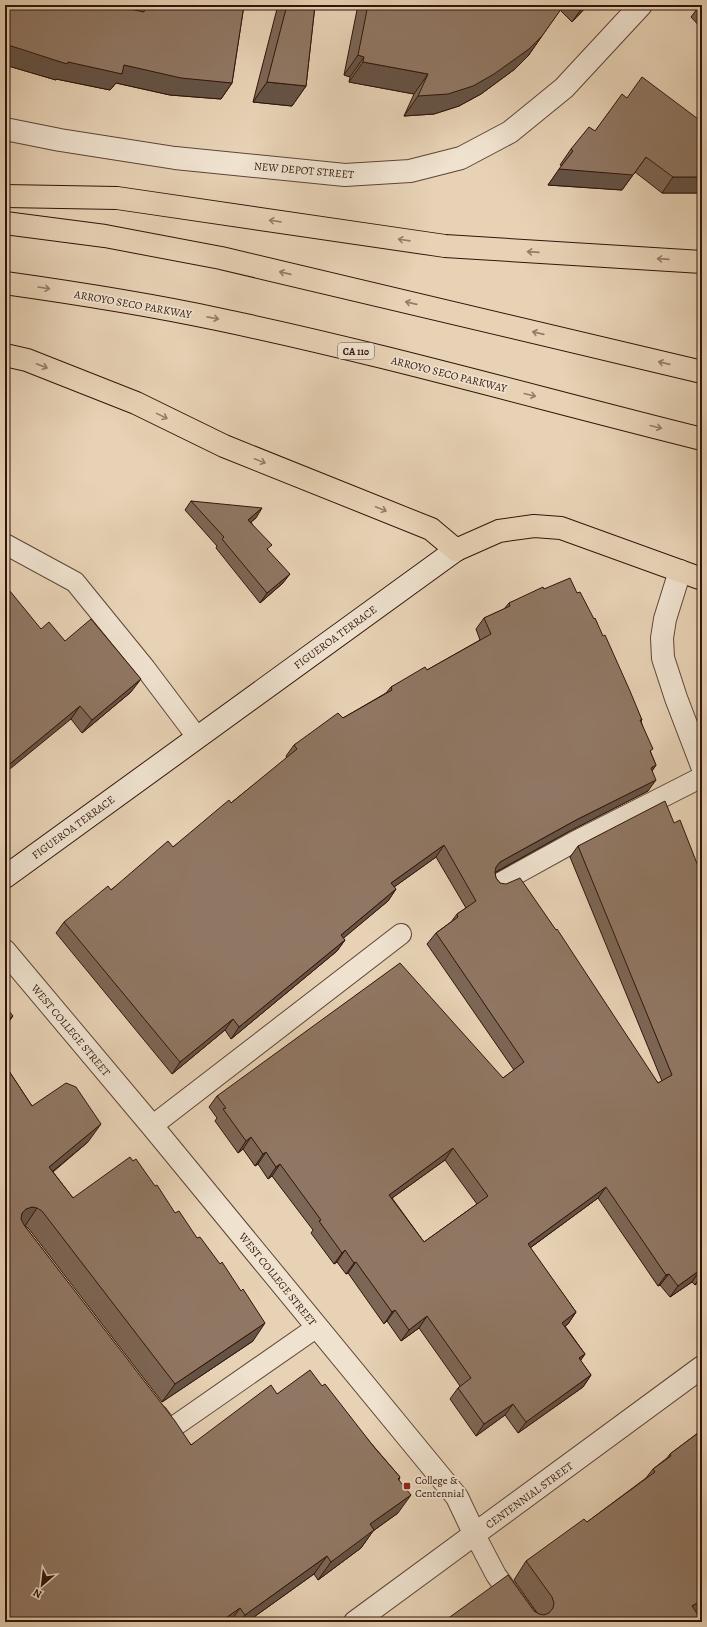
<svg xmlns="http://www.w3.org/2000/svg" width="707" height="1627" font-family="Alegreya,serif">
	<rect width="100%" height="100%" fill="#e7d2b5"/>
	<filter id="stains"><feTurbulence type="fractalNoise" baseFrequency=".005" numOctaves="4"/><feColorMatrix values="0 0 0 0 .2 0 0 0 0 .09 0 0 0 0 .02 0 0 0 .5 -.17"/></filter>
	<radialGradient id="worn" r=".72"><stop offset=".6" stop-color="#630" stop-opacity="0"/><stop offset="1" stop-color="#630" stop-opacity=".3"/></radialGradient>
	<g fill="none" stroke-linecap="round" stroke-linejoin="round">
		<g stroke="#5e4435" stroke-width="22">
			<path id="lane" d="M 5,544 L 75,582 L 145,668 L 197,737
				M 498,884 L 574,842 L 702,777
				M 152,1126 L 401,934
				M 158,1415 L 169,1430 L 317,1327
				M 475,1535 L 496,1575 L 530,1622"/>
		</g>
		<g stroke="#5e4435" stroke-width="24">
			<path id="street" d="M 5,129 L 60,140 L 175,158 L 345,175 L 410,171 L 461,158 L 510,132 L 564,88 L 641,5
				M 680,571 L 665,619 L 662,638 L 663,658 L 676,698 L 702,766
				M 5,951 L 152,1126 L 457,1497 L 475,1535
				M 355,1622 L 702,1367"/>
		</g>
		<g stroke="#31140a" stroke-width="24">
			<path id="secondary" d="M 5,877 L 456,550"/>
		</g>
		<g stroke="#31140a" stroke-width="24">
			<path id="primary" d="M 456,550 L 499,531 L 534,526 L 561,528 L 702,579"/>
		</g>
		<g stroke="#31140a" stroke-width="24">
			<path id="highway" d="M 5,196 L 117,198 L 445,246 L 702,262
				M 5,223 L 105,236 L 221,258 L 702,372
				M 5,283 C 76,293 147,304 217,319 C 380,353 541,399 702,439
				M 5,355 L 27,360 L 136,403 L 224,446 L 431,529 L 456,550"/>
		</g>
		<use href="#lane" stroke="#efe2cf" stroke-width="20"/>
		<use href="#street" stroke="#efe2cf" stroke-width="22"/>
		<use href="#secondary" stroke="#efe2cf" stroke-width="22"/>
		<use href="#primary" stroke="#e7d2b5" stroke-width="22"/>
		<use href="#highway" stroke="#e7d2b5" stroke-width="22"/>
	</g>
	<path fill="#7c6655" stroke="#31140a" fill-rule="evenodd" d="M 137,5 L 244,5 L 232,83 L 221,99 L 170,95 L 116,83 L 110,90 L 56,79 L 56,80 L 5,65 L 136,11 Z
		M 278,5 L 315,5 L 306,86 L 292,106 L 253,102 Z
		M 358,5 L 588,5 L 572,22 L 560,10 L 528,56 L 515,69 L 481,94 L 459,106 L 434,114 L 404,116 L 414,94 L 349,82 L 350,77 L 344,75 Z
		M 700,5 L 702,5 L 702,29 L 691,17 Z
		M 702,46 L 702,57 L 698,52 Z
		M 627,98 L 702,122 L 702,193 L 662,193 L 635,172 L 622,190 L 548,185 L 562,166 L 560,165 L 571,149 L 595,131 Z
		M 191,501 L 256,518 L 251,522 L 268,550 L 283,583 L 260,603 L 216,548 L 217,546 L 185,510 Z
		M 544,589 L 577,593 L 642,720 L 641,721 L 651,753 L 656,765 L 652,771 L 648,791 L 568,832 L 495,873 L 496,878 L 658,1083 L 662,1081 L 570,857 L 578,846 L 674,823 L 698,866 L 702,871 L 702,1279 L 695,1285 L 692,1282 L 670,1297 L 660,1285 L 658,1286 L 598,1198 L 530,1248 L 576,1312 L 568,1324 L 565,1326 L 585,1354 L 580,1360 L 591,1375 L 583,1387 L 518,1433 L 505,1415 L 476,1436 L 450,1399 L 458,1388 L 460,1386 L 419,1328 L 401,1341 L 387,1321 L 384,1324 L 348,1273 L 346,1274 L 337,1262 L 334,1264 L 311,1233 L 313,1230 L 272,1176 L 268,1179 L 258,1164 L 255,1166 L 243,1149 L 238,1153 L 215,1121 L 217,1118 L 209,1107 L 217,1096 L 503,1078 L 514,1070 L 427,944 L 436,933 L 451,922 L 457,914 L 466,908 L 436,857 L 394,887 L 396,889 L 388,901 L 343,938 L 345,940 L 337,951 L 231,1039 L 225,1030 L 172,1074 L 56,933 L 64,922 L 173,847 L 231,803 L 287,758 L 286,756 L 294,745 L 343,718 L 386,693 L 391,687 L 427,670 L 480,640 L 476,629 L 484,618 L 504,609 L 509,603 ZM 445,1160 L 477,1204 L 424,1242 L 392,1198 Z
		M 41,629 L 65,641 L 131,692 L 82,733 L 71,719 Z
		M 5,1065 L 32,1106 L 88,1142 L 53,1172 L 73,1198 L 253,1341 L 162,1402 L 29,1229 L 24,1225 L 191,1445 L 277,1394 L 322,1386 L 400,1477 L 399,1480 L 398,1513 L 373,1531 L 361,1548 L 318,1580 L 314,1574 L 247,1622 L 5,1622 Z
		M 702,1430 L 702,1611 L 697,1614 L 443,1622 L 534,1611 L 538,1614 L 514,1580 L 526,1561 L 587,1522 L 646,1478 L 653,1469 L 667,1458 L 670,1454 Z"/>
	<path fill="#655345" stroke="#31140a" d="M 584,5 L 588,5 L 572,22 Z
		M 542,36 L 528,56 L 515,69 L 481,94 L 459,106 L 434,114 L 404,116 L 418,96 Z
		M 5,44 L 68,62 L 124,65 L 232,83 L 221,99 L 170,95 L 116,83 L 110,90 L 56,79 L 56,80 L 5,65 Z
		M 358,55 L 364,57 L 350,77 L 344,75 Z
		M 363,62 L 428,74 L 414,94 L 349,82 Z
		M 267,82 L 306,86 L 292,106 L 253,102 Z
		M 646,157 L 622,190 L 548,185 L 559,169 Z
		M 673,177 L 702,177 L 702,193 L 662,193 Z
		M 262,508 L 256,518 L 242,529 L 248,520 Z
		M 290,574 L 283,583 L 260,603 L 267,593 Z
		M 141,679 L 131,692 L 82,733 L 92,720 Z
		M 80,706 L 71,719 L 5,773 L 5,768 Z
		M 656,765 L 648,777 L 651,768 Z
		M 656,780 L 648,791 L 568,832 L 492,874 L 496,867 L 500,862 L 576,820 Z
		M 444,845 L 436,857 L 383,895 L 391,883 Z
		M 396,889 L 388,901 L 333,947 L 341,935 Z
		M 345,940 L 337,951 L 231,1039 L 239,1027 Z
		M 13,1016 L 5,1027 L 5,1022 Z
		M 233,1019 L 225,1030 L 172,1074 L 180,1062 Z
		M 101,1124 L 88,1142 L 36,1185 L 49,1167 Z
		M 251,1137 L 243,1149 L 238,1153 L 246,1141 Z
		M 453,1148 L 445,1160 L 381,1206 L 389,1195 Z
		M 266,1152 L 258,1164 L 255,1166 L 263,1154 Z
		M 280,1164 L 272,1176 L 268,1179 L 276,1167 Z
		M 606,1187 L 598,1198 L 519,1256 L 528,1244 Z
		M 32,1207 L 37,1208 L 25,1226 L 19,1225 L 22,1213 L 26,1209 Z
		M 345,1250 L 337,1262 L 334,1264 L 342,1253 Z
		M 356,1262 L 348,1273 L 346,1274 L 354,1263 Z
		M 700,1270 L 692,1282 L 670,1297 L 678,1286 Z
		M 669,1274 L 660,1285 L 658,1286 L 666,1275 Z
		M 702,1274 L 702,1279 L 695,1285 Z
		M 395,1310 L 387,1321 L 384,1324 L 392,1312 Z
		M 576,1312 L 568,1324 L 554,1334 L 562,1323 Z
		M 427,1316 L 419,1328 L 401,1341 L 409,1330 Z
		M 265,1323 L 253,1341 L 162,1402 L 175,1384 Z
		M 585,1354 L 577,1366 L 579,1358 Z
		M 591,1375 L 583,1387 L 518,1433 L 526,1422 Z
		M 513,1404 L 505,1415 L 476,1436 L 484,1424 Z
		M 411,1495 L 398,1513 L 373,1531 L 361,1548 L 318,1580 L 331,1562 L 370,1524 Z
		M 327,1556 L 314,1574 L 247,1622 L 240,1622 L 245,1615 Z
		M 702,1600 L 702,1611 L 683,1622 L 692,1606 Z
		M 240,1608 L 230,1622 L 220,1622 Z"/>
	<path fill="#907763" stroke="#31140a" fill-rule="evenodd" d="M 5,5 L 110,5 L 144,12 L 145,5 L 244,5 L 232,83 L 181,78 L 124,65 L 122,74 L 68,62 L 67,64 L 5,44 Z
		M 287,5 L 315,5 L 306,86 L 267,82 Z
		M 368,5 L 564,5 L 542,36 L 529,49 L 494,74 L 473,86 L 448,94 L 418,96 L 428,74 L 363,62 L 364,57 L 358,55 Z
		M 642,77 L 702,122 L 702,177 L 673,177 L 646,157 L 633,175 L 559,169 L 573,151 L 571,149 L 589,127 L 595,131 L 622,94 L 627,98 Z
		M 191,501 L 262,508 L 248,520 L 272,545 L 267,549 L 290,574 L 267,593 L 222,539 L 224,537 Z
		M 570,578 L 577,593 L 580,592 L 594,619 L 595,618 L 603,636 L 605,635 L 630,691 L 642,720 L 640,720 L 653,749 L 650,751 L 656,765 L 651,768 L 656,780 L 576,820 L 500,862 L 496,867 L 495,872 L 496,878 L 500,883 L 506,884 L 520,878 L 556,930 L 557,929 L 658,1083 L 672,1075 L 578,846 L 665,801 L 674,823 L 680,820 L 698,866 L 700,865 L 702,871 L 702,1272 L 700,1270 L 678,1286 L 669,1274 L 666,1275 L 606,1187 L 528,1244 L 576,1312 L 562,1323 L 585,1354 L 579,1358 L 591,1375 L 526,1422 L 513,1404 L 484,1424 L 458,1388 L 471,1378 L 427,1316 L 409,1330 L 395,1310 L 392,1312 L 356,1262 L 354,1263 L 345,1250 L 342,1253 L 319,1221 L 321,1220 L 280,1164 L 276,1167 L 266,1152 L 263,1154 L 251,1137 L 246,1141 L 223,1109 L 226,1108 L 217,1096 L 400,963 L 503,1078 L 524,1062 L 436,933 L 458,917 L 457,914 L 476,901 L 444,845 L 391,883 L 396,889 L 341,935 L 345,940 L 239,1027 L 233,1019 L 180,1062 L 64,922 L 108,886 L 111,890 L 168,841 L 173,847 L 229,800 L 231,803 L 297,749 L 294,745 L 338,713 L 343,718 L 392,690 L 391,687 L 425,667 L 427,670 L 491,634 L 484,618 L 510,606 L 509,603 L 543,587 L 544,589 ZM 453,1148 L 488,1196 L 424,1242 L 389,1195 Z
		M 5,585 L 41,629 L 49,622 L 65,641 L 91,619 L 141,679 L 92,720 L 80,706 L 5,768 Z
		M 5,1006 L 13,1016 L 5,1022 Z
		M 5,1065 L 32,1106 L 66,1083 L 76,1087 L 101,1124 L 49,1167 L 73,1198 L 130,1157 L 133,1161 L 136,1159 L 155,1186 L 157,1185 L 175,1213 L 179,1211 L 197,1238 L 200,1237 L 220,1264 L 222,1262 L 241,1291 L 243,1289 L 265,1323 L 175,1384 L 42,1211 L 37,1208 L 32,1207 L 26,1209 L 22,1213 L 21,1219 L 24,1225 L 175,1421 L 191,1445 L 271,1385 L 277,1394 L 310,1370 L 322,1386 L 325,1384 L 374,1447 L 400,1477 L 398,1479 L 411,1495 L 370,1524 L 374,1530 L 331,1562 L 327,1556 L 245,1615 L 240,1608 L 220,1622 L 5,1622 Z
		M 702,1430 L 702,1600 L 692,1606 L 702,1621 L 702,1622 L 443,1622 L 508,1575 L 534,1611 L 539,1614 L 544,1615 L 549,1613 L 553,1608 L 554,1603 L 552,1597 L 526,1561 L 584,1519 L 587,1522 L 655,1472 L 653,1469 L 671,1456 L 670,1454 Z"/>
	<defs><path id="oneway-shaft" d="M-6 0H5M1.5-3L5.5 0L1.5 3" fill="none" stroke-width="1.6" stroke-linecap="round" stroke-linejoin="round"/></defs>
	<g stroke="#957c68">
		<use href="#oneway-shaft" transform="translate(275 221) rotate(-172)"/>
		<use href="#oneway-shaft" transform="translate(404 240) rotate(-172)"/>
		<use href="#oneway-shaft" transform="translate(533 252) rotate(-176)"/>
		<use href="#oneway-shaft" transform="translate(663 259) rotate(-176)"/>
		<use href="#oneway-shaft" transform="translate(285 273) rotate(-167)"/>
		<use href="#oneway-shaft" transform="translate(44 288) rotate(9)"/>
		<use href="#oneway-shaft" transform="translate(411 303) rotate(-167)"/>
		<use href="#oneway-shaft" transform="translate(213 318) rotate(11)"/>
		<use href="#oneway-shaft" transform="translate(538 333) rotate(-167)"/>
		<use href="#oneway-shaft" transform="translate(664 363) rotate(-167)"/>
		<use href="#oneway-shaft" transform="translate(42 366) rotate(21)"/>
		<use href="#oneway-shaft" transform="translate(530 395) rotate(14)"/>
		<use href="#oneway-shaft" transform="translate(162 416) rotate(26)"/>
		<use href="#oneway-shaft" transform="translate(656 427) rotate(14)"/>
		<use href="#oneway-shaft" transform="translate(260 461) rotate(22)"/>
		<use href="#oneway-shaft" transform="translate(381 509) rotate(22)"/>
	</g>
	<rect fill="#8f2418" stroke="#efe2cf" stroke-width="1.5" x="403" y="1482" width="8" height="8" rx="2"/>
	<g text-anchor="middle" stroke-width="3.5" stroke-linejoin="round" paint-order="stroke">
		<rect fill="#efe2cf" stroke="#6a5245" stroke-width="1" x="338" y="343" width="36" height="16" rx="3"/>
		<g font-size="10" font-weight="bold" fill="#31140a">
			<text x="356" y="355">CA 110</text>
		</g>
		<g font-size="11" fill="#31140a" stroke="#efe2cf">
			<text transform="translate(304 170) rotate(5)" y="4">NEW DEPOT STREET</text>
			<text transform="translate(133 304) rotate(10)" y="4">ARROYO SECO PARKWAY</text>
			<text transform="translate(449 374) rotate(14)" y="4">ARROYO SECO PARKWAY</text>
			<text transform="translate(335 637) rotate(-36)" y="4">FIGUEROA TERRACE</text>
			<text transform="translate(73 827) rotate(-36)" y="4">FIGUEROA TERRACE</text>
			<text transform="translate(71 1030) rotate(50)" y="4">WEST COLLEGE STREET</text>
			<text transform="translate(278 1279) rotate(51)" y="4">WEST COLLEGE STREET</text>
			<text transform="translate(529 1495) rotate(-36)" y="4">CENTENNIAL STREET</text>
		</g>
		<g font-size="11" fill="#31140a" stroke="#efe2cf" text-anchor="start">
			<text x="415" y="1484">College &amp;<tspan x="415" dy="13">Centennial</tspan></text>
		</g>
	</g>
	<rect width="707" height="1627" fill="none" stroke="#e7d2b5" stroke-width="20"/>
	<rect x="6" y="6" width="695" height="1615" fill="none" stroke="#31140a" stroke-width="2"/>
	<rect x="10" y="10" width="687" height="1607" fill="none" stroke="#31140a"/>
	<g transform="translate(42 1585) rotate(208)" stroke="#efe2cf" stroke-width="3" paint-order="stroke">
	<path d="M0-3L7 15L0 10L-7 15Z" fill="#31140a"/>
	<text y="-6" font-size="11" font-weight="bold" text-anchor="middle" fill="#31140a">N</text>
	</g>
	<rect width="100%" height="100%" filter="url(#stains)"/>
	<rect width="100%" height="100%" fill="url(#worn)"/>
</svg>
